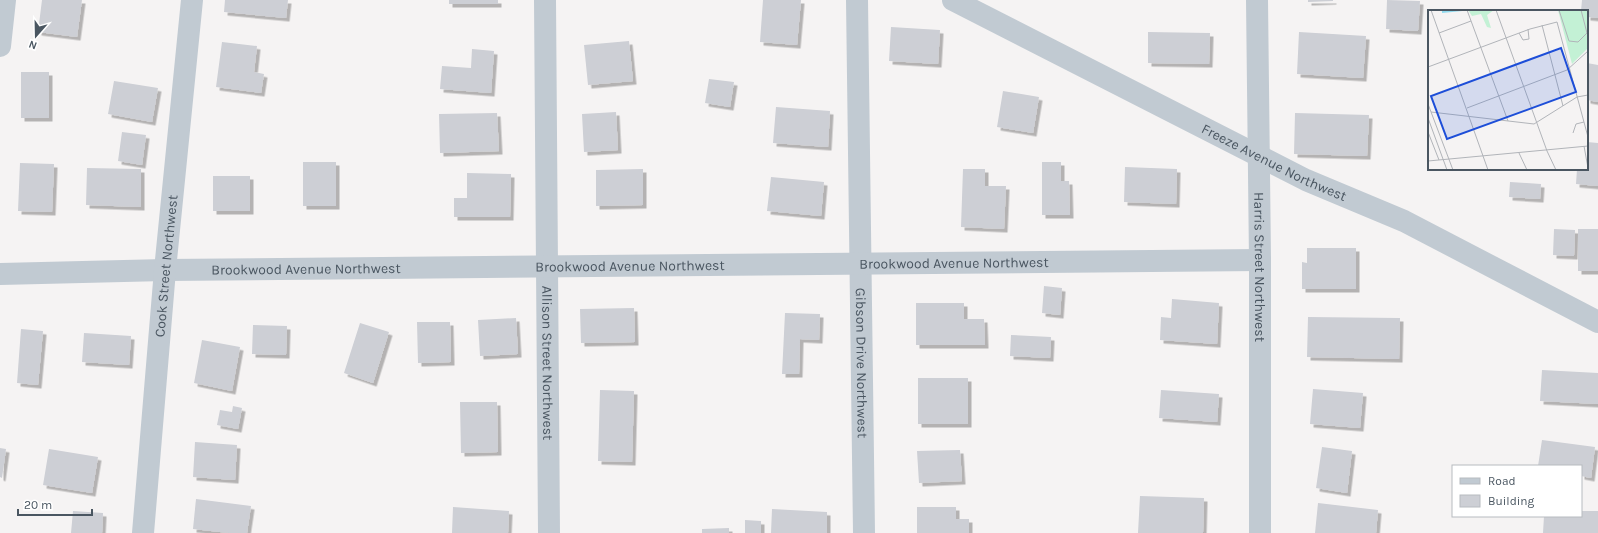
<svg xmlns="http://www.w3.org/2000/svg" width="1598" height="533" font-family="Karla,sans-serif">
	<defs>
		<filter id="shadow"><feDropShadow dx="3.5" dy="3.5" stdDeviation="0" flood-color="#0004"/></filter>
	</defs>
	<rect width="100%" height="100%" fill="#f5f3f3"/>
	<path fill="#cdcfd5" filter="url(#shadow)" d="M 42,0 L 82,0 L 77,37 L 38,32 Z
		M 225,0 L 288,0 L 286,18 L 224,12 Z
		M 449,0 L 498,0 L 498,4 L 449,4 Z
		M 763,0 L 801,0 L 797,45 L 760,42 Z
		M 1308,0 L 1333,0 L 1333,1 L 1308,2 Z
		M 1387,0 L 1420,1 L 1418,31 L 1386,29 Z
		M 1582,0 L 1598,0 L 1598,18 L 1587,17 L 1587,11 L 1581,11 Z
		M 891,27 L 940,30 L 938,64 L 889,61 Z
		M 1148,32 L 1210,33 L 1209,64 L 1148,63 Z
		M 1299,32 L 1366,36 L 1363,78 L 1297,74 Z
		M 629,41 L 633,81 L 588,85 L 584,45 Z
		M 222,42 L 257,46 L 254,72 L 264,74 L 261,93 L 216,87 Z
		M 472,49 L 494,51 L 491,93 L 440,89 L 442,66 L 471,68 Z
		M 1587,63 L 1598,65 L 1598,102 L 1587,100 Z
		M 21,72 L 49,72 L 49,118 L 21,118 Z
		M 709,79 L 734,82 L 730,107 L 705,103 Z
		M 114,81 L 158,88 L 152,122 L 108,114 Z
		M 1003,91 L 1039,97 L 1033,133 L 997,127 Z
		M 776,107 L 830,111 L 828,147 L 773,143 Z
		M 616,112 L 618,150 L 584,152 L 582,114 Z
		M 497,113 L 499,151 L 440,153 L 439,114 Z
		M 1295,113 L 1369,115 L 1367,156 L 1294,154 Z
		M 122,132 L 146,135 L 142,165 L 118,161 Z
		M 1587,142 L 1598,143 L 1598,186 L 1576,184 L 1577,169 L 1587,169 Z
		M 303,162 L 336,162 L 336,206 L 303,206 Z
		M 1042,162 L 1061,162 L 1061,181 L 1069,181 L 1070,215 L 1042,215 Z
		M 20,163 L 54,164 L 52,212 L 18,211 Z
		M 1125,167 L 1177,169 L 1176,204 L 1124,202 Z
		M 87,168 L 141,169 L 141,207 L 86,205 Z
		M 643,169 L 643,205 L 596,206 L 596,170 Z
		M 963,169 L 985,169 L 985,186 L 1006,186 L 1004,229 L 961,227 Z
		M 467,173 L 511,174 L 510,217 L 454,217 L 454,198 L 467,198 Z
		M 213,176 L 250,176 L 250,211 L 213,211 Z
		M 771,177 L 824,182 L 821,216 L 767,211 Z
		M 1510,182 L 1541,184 L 1540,199 L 1509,197 Z
		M 1554,229 L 1575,230 L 1574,256 L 1553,255 Z
		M 1578,229 L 1598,229 L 1598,271 L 1578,271 Z
		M 1307,248 L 1356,248 L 1356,289 L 1302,289 L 1302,262 L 1307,263 Z
		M 1044,286 L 1062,288 L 1060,315 L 1042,313 Z
		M 1172,299 L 1219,303 L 1217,344 L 1160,340 L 1161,317 L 1171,318 Z
		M 916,303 L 964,303 L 964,319 L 984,319 L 985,345 L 916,345 Z
		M 634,308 L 635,342 L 581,343 L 580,309 Z
		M 785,313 L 820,314 L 819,340 L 800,339 L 799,374 L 782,374 Z
		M 1308,317 L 1400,318 L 1399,359 L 1307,357 Z
		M 516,318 L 518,354 L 480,356 L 478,320 Z
		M 417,322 L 450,322 L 451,362 L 418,363 Z
		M 360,323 L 389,332 L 373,383 L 344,373 Z
		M 253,325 L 287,326 L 286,355 L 252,354 Z
		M 21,329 L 43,331 L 38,385 L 17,383 Z
		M 84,333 L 131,336 L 129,365 L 82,362 Z
		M 1011,335 L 1051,337 L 1050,358 L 1010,356 Z
		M 202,340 L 240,347 L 232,391 L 194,383 Z
		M 1542,370 L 1598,373 L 1598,404 L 1540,401 Z
		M 918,378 L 968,378 L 968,424 L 918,424 Z
		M 1313,389 L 1363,393 L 1360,428 L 1310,424 Z
		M 600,390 L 634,391 L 632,462 L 598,461 Z
		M 1161,390 L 1219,394 L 1217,422 L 1159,418 Z
		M 460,402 L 497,402 L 498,452 L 461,453 Z
		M 233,406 L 242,408 L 238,429 L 217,425 L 220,410 L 232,412 Z
		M 1542,440 L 1595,447 L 1591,478 L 1581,476 L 1581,466 L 1538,466 Z
		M 195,442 L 237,445 L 235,480 L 193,477 Z
		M 1322,447 L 1352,451 L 1347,493 L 1316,488 Z
		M 0,448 L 6,449 L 2,478 L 0,477 Z
		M 49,449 L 98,457 L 92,493 L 43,485 Z
		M 960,450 L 962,481 L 919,483 L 917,451 Z
		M 1140,496 L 1204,498 L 1203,533 L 1138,533 Z
		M 196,499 L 251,506 L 247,533 L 229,533 L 193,529 Z
		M 1318,503 L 1378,510 L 1376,533 L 1315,533 Z
		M 453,507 L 509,511 L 508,533 L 452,533 Z
		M 917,507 L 956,507 L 956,519 L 969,519 L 969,533 L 917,533 Z
		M 772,509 L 827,512 L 827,533 L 771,533 Z
		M 73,511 L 103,513 L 102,533 L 71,533 Z
		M 1581,511 L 1598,511 L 1598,533 L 1543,533 L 1544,516 L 1581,516 Z
		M 745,520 L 761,521 L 761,533 L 745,533 Z
		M 729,528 L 729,533 L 702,533 L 702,529 Z"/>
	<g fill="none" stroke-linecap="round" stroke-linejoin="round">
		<g stroke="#c1cad2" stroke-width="22">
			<path id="s1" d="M 545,0 L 549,533"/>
			<path id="s2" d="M 857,0 L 864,533"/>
			<path id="s3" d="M 953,0 L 1306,180 L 1404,221 L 1598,322"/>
			<path d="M 0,46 L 5,0"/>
			<path id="s4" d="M 0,274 L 165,270 L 1260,260"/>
			<path id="s5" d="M 143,533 L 165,270 L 192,0"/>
		</g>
		<path stroke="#c1cad2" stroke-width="22" id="s6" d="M 1257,0 L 1260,260 L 1260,533"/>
	</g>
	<g text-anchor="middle" stroke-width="4" stroke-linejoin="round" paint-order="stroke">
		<g font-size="14" fill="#4a5661" stroke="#fff">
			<text dy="5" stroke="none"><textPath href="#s3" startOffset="360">Freeze Avenue Northwest</textPath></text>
			<text dy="5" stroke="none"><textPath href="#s4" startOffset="954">Brookwood Avenue Northwest</textPath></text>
			<text dy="5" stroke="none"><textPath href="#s4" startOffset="630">Brookwood Avenue Northwest</textPath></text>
			<text dy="5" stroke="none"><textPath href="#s5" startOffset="268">Cook Street Northwest</textPath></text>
			<text dy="5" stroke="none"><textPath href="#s6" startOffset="267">Harris Street Northwest</textPath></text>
			<text dy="5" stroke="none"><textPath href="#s4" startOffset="306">Brookwood Avenue Northwest</textPath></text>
			<text dy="5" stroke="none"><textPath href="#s1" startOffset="363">Allison Street Northwest</textPath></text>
			<text dy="5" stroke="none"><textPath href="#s2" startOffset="363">Gibson Drive Northwest</textPath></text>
		</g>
	</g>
	<g transform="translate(1428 10)">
		<rect width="160" height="160" fill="#f5f3f3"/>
		<path d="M 40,0 L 66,0 L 59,5 L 63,18 L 59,17 L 53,4 L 44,6 Z" fill="#c3f1d5"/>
		<path d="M 130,0 L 160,0 L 160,38 L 144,54 Z" fill="#c3f1d5"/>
		<path fill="none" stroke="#90daee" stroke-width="2" d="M 14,2 L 34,0"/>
		<path fill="none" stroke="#b1b4b9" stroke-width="1" d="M 3,0 L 60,160M 39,0 L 80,111M 68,0 L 119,141 L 128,160M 131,0 L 141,31 L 150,32 L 160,22M 153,0 L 159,23M 114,15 L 135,96M 11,23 L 43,11M 91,23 L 95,30 L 101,29 L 100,19M 0,57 L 102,19 L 129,12 L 160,127M 0,94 L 25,160M 39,98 L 139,60 L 160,41M 3,102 L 106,114 L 149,87 L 160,85M 0,108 L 19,160M 0,122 L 11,150M 145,123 L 148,114 L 156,112M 156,136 L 160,158M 91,143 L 99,160M 0,151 L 160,136"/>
		<path fill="#1d4ed8" fill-opacity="0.15" stroke="#1d4ed8" stroke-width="2" d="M 133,38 L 148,82 L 19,129 L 3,86 Z"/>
		<rect width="160" height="160" fill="none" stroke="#4a5661" stroke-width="2"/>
	</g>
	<rect x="1452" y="465" width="130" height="52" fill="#ffffff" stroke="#b7bbc0"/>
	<rect x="1460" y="478" width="20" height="6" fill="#c1cad2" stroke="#b7bbc0"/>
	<text x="1488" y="485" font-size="12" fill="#4a5661">Road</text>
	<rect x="1460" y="495" width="20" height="12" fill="#cdcfd5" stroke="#b7bbc0"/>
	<text x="1488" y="505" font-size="12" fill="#4a5661">Building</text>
	<g transform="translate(36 36) rotate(200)" stroke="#ffffff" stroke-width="3" paint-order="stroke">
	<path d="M0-3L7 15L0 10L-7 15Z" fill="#4a5661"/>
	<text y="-6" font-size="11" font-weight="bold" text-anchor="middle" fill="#4a5661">N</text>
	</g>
	<path d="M18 509v6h74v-6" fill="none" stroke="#4a5661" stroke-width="2"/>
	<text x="24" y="509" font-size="12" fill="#4a5661" stroke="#ffffff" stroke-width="3" paint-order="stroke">20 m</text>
</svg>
